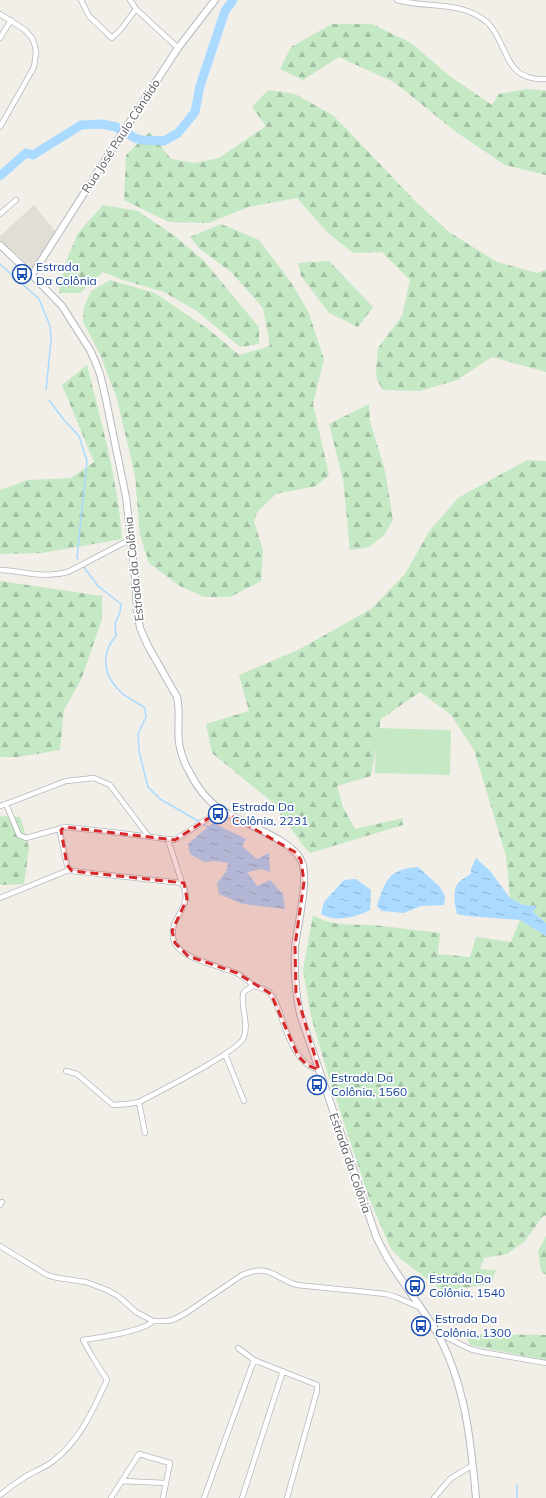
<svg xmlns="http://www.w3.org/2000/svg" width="546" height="1498" font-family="Mulish,sans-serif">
	<defs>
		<pattern id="forest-firs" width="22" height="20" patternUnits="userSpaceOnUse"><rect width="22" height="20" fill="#c5e8c5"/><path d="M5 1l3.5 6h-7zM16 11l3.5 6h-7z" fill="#a3c0a4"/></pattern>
		<pattern id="water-ripples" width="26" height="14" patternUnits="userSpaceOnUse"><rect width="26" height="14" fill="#aadaff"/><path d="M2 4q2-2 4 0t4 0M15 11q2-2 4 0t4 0" fill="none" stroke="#8eb4d2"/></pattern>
	</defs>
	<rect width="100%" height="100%" fill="#f1efe8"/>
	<path fill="#e1ded6" d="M 34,205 L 56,232 L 32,268 L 0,240 L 0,236 Z"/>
	<path fill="url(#forest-firs)" d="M 332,24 L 372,24 L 411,43 L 451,77 L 492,105 L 499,94 L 527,89 L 546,91 L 546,175 L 505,165 L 456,132 L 394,82 L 339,57 L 303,80 L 280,69 L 291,47 Z
		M 268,90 L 295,94 L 334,116 L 417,203 L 449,232 L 497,262 L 537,273 L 546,270 L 546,372 L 492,357 L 457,380 L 420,391 L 383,390 L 377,380 L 376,370 L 378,348 L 402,316 L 410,280 L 382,252 L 353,253 L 328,233 L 297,198 L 248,207 L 209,223 L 169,222 L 124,200 L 126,155 L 150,132 L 171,159 L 194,163 L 219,158 L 266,126 L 252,107 Z
		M 103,205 L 138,211 L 176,237 L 204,261 L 259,327 L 259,344 L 240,347 L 197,311 L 164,292 L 123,280 L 103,272 L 80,293 L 59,293 L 65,264 L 78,233 Z
		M 221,224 L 259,240 L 290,281 L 308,311 L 324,359 L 313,404 L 329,475 L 316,486 L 276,494 L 257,512 L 254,521 L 263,551 L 261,581 L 230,597 L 204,597 L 180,586 L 149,563 L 140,535 L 135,476 L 117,399 L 100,354 L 83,322 L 84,307 L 91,291 L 110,280 L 155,293 L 208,329 L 239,355 L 270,346 L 263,308 L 232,273 L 199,248 L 190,237 Z
		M 329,261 L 373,307 L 358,327 L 329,313 L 301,276 L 298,263 Z
		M 87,365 C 101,422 118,480 122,539 L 42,553 L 0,554 L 0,490 L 28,480 L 71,478 L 94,462 L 62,385 Z
		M 369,404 L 370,421 L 385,471 L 393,520 L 384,535 L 369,547 L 350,550 L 343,479 L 329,424 Z
		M 527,460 L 546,461 L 546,924 L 533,912 L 536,906 L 523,905 L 510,898 L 506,856 L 474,750 L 451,715 L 420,692 L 381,719 L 371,776 L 337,786 L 343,807 L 355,829 L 403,818 L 403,825 L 310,853 L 302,844 L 272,802 L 212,753 L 206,724 L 249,711 L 239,675 L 298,650 L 371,609 L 405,574 L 430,530 L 458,498 Z
		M 0,581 L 102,596 L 102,619 L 81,680 L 64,710 L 60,750 L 18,757 L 0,757 Z
		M 0,816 L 20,817 L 21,819 L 29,848 L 24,884 L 0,885 Z
		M 313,915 C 333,928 359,923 382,926 C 401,928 421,931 440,933 L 438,954 L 470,957 L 476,937 L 511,942 L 520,920 L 546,936 L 546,1216 L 544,1215 L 524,1242 L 507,1254 L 484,1258 L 480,1269 L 496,1270 L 491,1284 L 443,1291 L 402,1260 L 391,1249 L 369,1198 L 329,1078 L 311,1016 L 303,970 Z
		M 546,1236 L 546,1275 L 541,1271 L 538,1251 Z
		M 465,1334 L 546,1335 L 546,1360 L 470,1345 Z"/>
	<path fill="#c5e8c5" d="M 376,728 L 451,730 L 450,775 L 375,773 Z"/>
	<path fill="url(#water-ripples)" d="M 213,823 L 246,839 L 242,846 L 257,859 L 269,853 L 270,872 L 262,869 L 247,872 L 257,886 L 270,880 L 283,894 L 285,909 L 243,904 L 219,894 L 217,883 L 226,872 L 228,863 L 216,861 L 204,862 L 190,854 L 188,844 Z
		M 476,858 L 490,871 L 510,898 L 523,905 L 537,906 L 533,912 L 546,923 L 546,936 L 520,920 L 468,916 L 457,914 C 455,906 453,894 456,887 C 458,881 466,877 471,874 L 471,869 Z
		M 418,867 L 440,887 L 445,896 L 444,905 L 421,906 L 404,913 L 382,911 L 377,906 C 385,880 389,869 418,867 Z
		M 356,879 L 371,890 L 370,910 C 355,917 336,923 321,914 L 324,902 L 344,880 Z"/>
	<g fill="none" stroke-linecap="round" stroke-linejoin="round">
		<path stroke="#aadaff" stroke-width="1.5" d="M 0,264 L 39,299 L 50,326 L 51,340 L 46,390
			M 49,400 L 64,420 L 79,436 L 87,461 L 77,557 L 78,559
			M 83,566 L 98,586 L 121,604 L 120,612 L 115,624 L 116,636 C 99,655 104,678 123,694 C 130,699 138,703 145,708 L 146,717 L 138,734 L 139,751 L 148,787 L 160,799 L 200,822
			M 203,824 L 208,827
			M 517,1485 L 517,1498"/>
		<path stroke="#aadaff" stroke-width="9" d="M 0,176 L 26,153 L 33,155 L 81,125 L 102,124 L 116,127 L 135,138 L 142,140 L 164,141 L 178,133 L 195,112 L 200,86 L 225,11 L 233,0"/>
		<g stroke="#b5b8bc" stroke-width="6">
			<path id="street" d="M 81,0 L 89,16 L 112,38 L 122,28 L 136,9
				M 130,0 L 136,9 L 178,48
				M 397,0 C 430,9 460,0 487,22 C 510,45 502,81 546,79
				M 0,14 L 25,30 L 32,38 L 35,46 L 36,53 L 34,67 L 0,127
				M 0,38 L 11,20
				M 0,214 L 16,200
				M 0,570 C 25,571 42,579 68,572 L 131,539
				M 6,804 L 66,781 L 94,778 L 110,785 L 149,837
				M 0,806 L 6,804 L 19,835 L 26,838 L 62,828
				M 221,810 L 175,840 L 111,832 L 65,827 L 62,828 L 60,833 L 67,865 L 69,870 L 72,871 L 182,883 C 195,907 170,915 173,937 C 175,959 220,965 236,973 C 243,976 248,980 253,986
				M 168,840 L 182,883
				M 0,898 L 69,870
				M 225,1054 L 244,1101
				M 66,1071 L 77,1074 L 113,1105 L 128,1104 L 139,1102 C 156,1093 240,1051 244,1037 C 249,1023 241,1009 243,994 L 245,991 L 253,986 C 259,987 265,989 270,993 C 276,1000 278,1008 281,1016 C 288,1036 296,1064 319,1070
				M 139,1102 L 145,1133
				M 0,1205 L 2,1202
				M 0,1246 L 47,1275 L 58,1278 L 86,1282 L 107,1290 L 118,1296 L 136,1312 L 153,1321 L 168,1321 L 175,1319 L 186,1313 L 242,1275 C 271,1263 273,1278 297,1285 L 386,1294 L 396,1297 L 421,1308
				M 436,1332 L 470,1349 L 482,1352 L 546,1363
				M 238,1348 L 254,1360 L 317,1385 L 317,1391 L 287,1498
				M 122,1481 L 166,1483
				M 0,1495 C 9,1488 18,1481 28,1475 C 36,1471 45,1467 52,1462 C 80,1441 93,1410 107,1380 L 92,1356 L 83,1340 C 98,1338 144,1331 153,1321
				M 111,1498 L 139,1454 L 170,1463 L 163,1498
				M 204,1498 L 254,1360
				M 242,1498 L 283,1371
				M 434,1498 L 450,1479 L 473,1465"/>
		</g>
		<g stroke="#b6babf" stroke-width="8">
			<path id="secondary" d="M 0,245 L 32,275 L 62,306 L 90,350 L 95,361 L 100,374 L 105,395 L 126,497 L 135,576 L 137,611 L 140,628 L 148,646 L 177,697 C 181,714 176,732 180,748 C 182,756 185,765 189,771 C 196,786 208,802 222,810 C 242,824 290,838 301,860 C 310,878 297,926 295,947 C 294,970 295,991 300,1014 L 376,1236 C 391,1270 417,1299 436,1331 C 465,1382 471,1441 476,1498
				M 32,275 L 116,143 L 178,48 L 215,0"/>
		</g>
		<use href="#street" stroke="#fff" stroke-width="4.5"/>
		<use href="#secondary" stroke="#fff" stroke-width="6"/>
	</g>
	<path fill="#d62828" fill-opacity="0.2" stroke="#d62828" stroke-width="3" stroke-dasharray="8 5" stroke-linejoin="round" d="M 221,810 L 295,852 L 301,860 L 304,882 L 295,946 L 296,992 L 319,1070 L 307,1065 L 298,1056 L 271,994 L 237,973 L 188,956 L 175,943 L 172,931 L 187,899 L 184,883 L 72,871 L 67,865 L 61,830 L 65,827 L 175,840 Z"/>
	<defs>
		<g id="bus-ring" transform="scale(1)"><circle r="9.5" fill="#fff" stroke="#1a4fb4" stroke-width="1.5"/><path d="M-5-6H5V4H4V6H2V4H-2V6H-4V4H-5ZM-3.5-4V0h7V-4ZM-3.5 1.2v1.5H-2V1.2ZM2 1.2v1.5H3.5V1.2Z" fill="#1a4fb4"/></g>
	</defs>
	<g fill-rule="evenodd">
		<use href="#bus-ring" x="22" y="274"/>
		<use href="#bus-ring" x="218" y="814"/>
		<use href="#bus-ring" x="317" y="1085"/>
		<use href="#bus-ring" x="415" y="1286"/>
		<use href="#bus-ring" x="421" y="1326"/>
	</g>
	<g text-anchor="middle" stroke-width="3.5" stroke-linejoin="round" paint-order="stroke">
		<g font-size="12" fill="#5f6368" stroke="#fff">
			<text transform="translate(121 136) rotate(-57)" y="4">Rua José Paulo Cândido</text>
			<text transform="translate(134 569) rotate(-96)" y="4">Estrada da Colônia</text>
			<text transform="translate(350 1163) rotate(71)" y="4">Estrada da Colônia</text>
		</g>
		<g font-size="12" fill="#164399" stroke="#fff" text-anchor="start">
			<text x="36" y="271">Estrada<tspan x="36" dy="14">Da Colônia</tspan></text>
			<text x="232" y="811">Estrada Da<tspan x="232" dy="14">Colônia, 2231</tspan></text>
			<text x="331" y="1082">Estrada Da<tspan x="331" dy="14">Colônia, 1560</tspan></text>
			<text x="429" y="1283">Estrada Da<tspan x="429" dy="14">Colônia, 1540</tspan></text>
			<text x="435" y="1323">Estrada Da<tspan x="435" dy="14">Colônia, 1300</tspan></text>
		</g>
	</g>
</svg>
